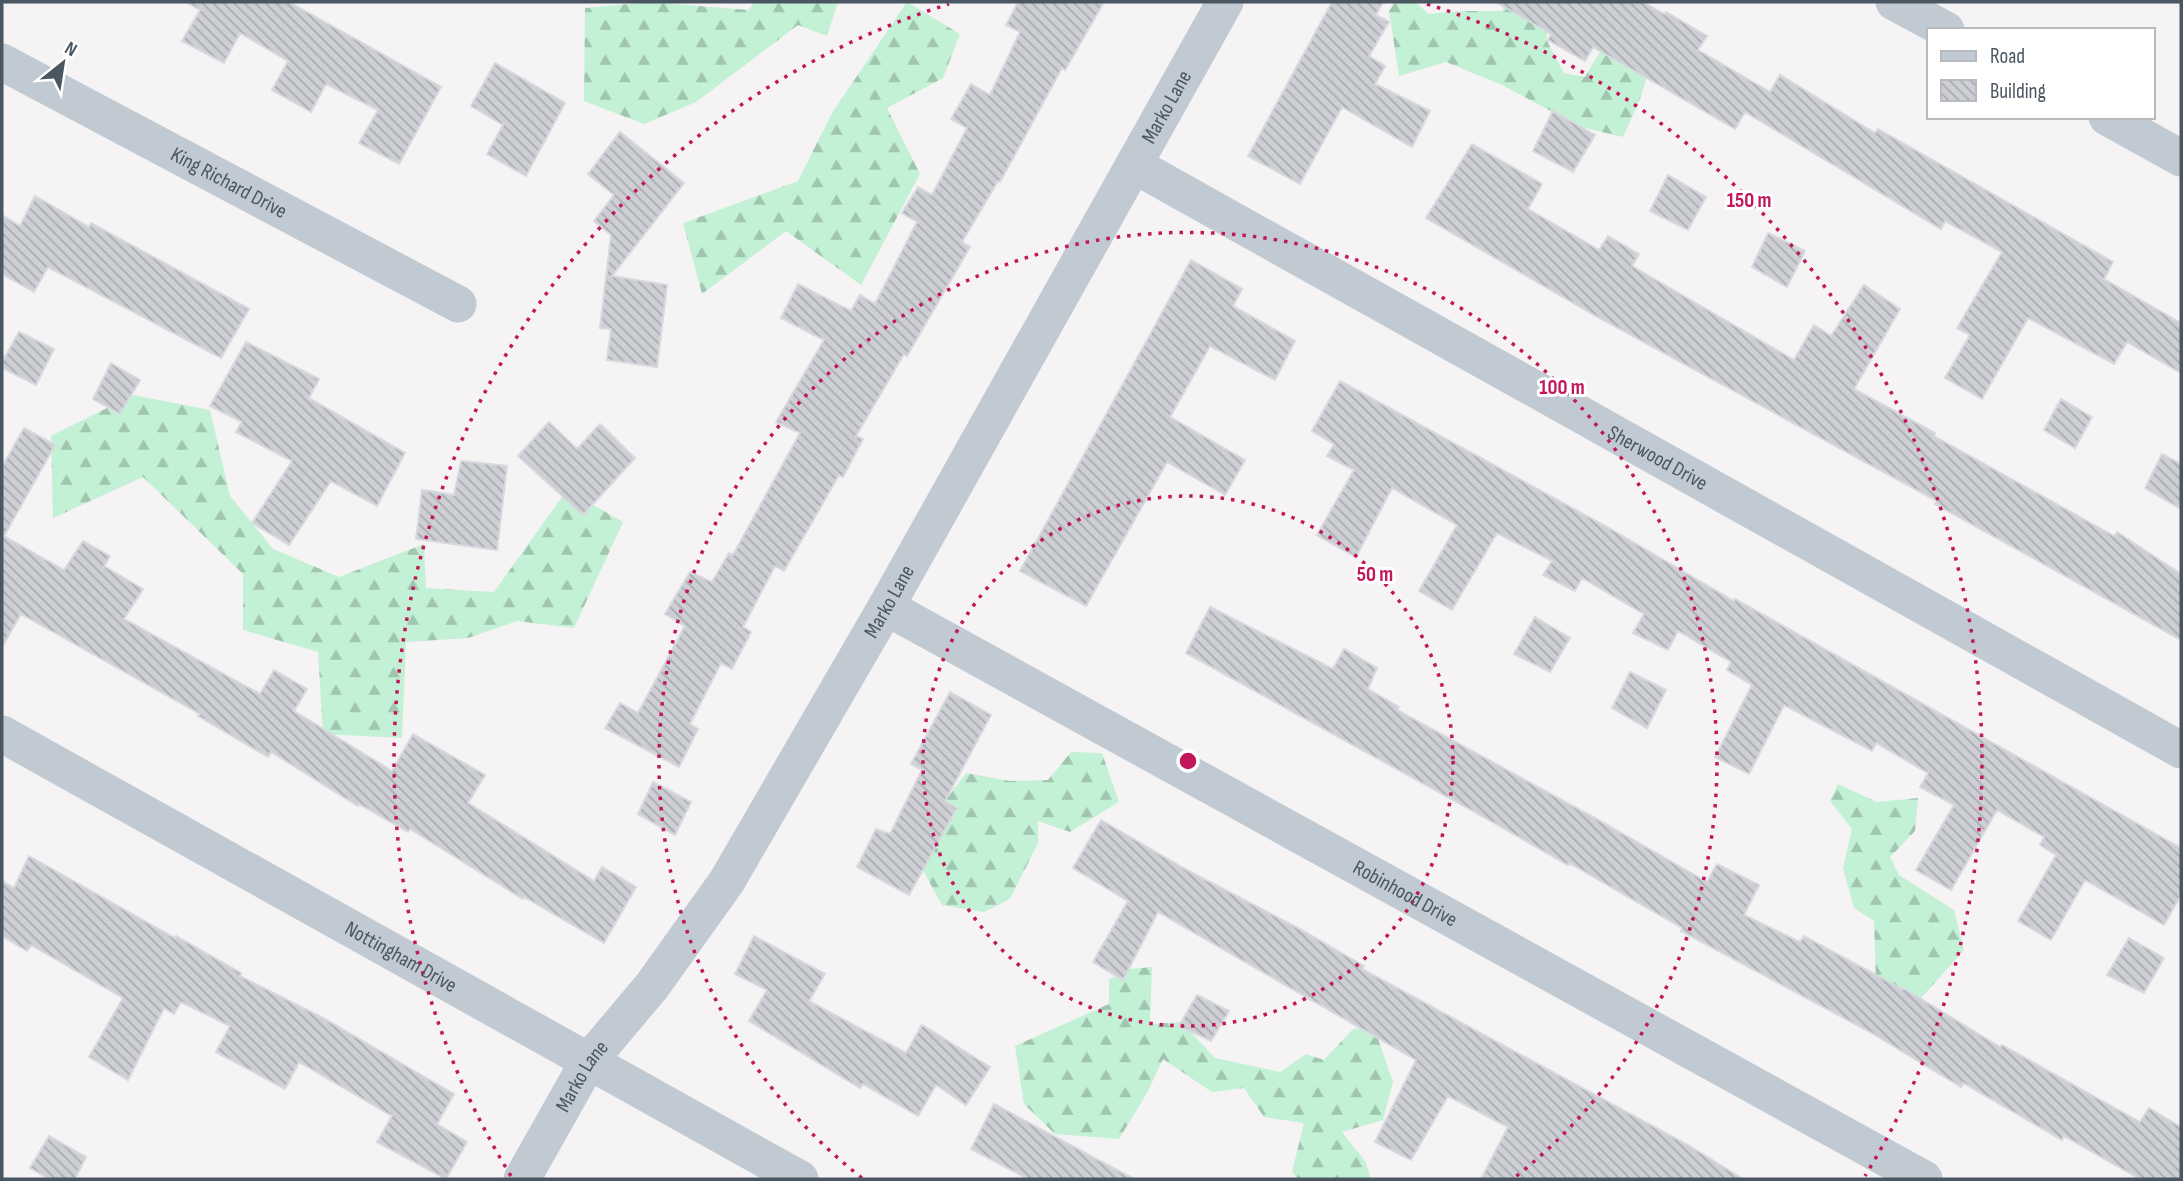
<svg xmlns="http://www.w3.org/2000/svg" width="2183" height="1181" font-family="'Sofia Sans Condensed',sans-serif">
	<defs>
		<pattern id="forest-firs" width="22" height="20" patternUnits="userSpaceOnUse" patternTransform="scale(1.75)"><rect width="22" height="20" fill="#c3f1d5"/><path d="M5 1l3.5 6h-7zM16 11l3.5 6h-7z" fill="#a0c6b0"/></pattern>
		<pattern id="building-back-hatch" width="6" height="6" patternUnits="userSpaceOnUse" patternTransform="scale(1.75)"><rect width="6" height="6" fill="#cdcfd5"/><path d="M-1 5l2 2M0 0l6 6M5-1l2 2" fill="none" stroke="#a8abb0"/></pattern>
	</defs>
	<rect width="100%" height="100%" fill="#f5f3f3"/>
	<path fill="url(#forest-firs)" d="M 649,2 L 749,10 L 754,2 L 838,2 L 827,36 L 798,25 L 696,102 L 644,124 L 584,101 L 585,8 Z
		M 907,2 L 960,34 L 943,78 L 887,108 L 920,174 L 861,285 L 786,231 L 702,294 L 683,223 L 798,181 L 832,113 Z
		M 1395,2 L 1415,2 L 1429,14 L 1459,11 L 1502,11 L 1506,2 L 1554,2 L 1546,39 L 1564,73 L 1585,77 L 1613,30 L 1654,54 L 1640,99 L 1623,137 L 1581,127 L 1502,85 L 1446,62 L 1399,76 L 1389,11 Z
		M 133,395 L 210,410 L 230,496 L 273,549 L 339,577 L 424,544 L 426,588 L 494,592 L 567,490 L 623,522 L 574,628 L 517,621 L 468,638 L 406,642 L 402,738 L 323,734 L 318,652 L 243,630 L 243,574 L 143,477 L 53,518 L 51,436 Z
		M 1071,752 L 1102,753 L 1119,802 L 1070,832 L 1038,821 L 1038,843 L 1010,899 L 984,912 L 942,905 L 919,863 L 933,817 L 966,773 L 1010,781 L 1048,780 Z
		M 1838,784 L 1877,802 L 1918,798 L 1915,831 L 1890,857 L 1899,875 L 1954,910 L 1964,950 L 1921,998 L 1876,985 L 1874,921 L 1854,908 L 1843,868 L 1852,829 L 1830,801 Z
		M 1152,967 L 1150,1024 L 1181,1022 L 1215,1058 L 1280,1072 L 1306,1054 L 1324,1060 L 1353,1029 L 1374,1027 L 1393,1082 L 1383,1120 L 1342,1132 L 1365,1161 L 1371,1179 L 1298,1179 L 1292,1172 L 1304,1123 L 1264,1117 L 1244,1088 L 1212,1092 L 1163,1059 L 1147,1093 L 1119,1139 L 1055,1134 L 1024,1104 L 1015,1046 L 1109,1004 L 1109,979 L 1129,969 Z"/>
	<path fill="url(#building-back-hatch)" stroke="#d7d9de" stroke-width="2" d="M 186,2 L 289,2 L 441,87 L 399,164 L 359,143 L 378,110 L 326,84 L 311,112 L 272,90 L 288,61 L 240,33 L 224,63 L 182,41 L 200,10 Z
		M 1018,2 L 1104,2 L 1065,70 L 1062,68 L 1000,182 L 998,181 L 962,242 L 970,247 L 907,356 L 904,354 L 856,436 L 863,439 L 843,477 L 839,475 L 784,571 L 775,566 L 743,627 L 751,632 L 732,669 L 721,663 L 690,724 L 698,729 L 679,767 L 605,728 L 620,703 L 638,713 L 685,626 L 665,614 L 690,572 L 712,582 L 729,553 L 733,555 L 800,433 L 776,422 L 824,340 L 781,318 L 798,284 L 851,311 L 860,295 L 875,304 L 917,222 L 902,213 L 918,187 L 932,195 L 967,128 L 951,119 L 971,84 L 990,95 L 1020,32 L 1006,25 Z
		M 1332,2 L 1383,2 L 1376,15 L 1389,22 L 1369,56 L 1385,66 L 1375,84 L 1430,111 L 1412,147 L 1342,107 L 1300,184 L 1248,156 Z
		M 1496,2 L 1643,2 L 1664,14 L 1666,12 L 1707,36 L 1698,50 L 1770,92 L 1780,75 L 1875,133 L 1878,129 L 2113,262 L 2104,279 L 2181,323 L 2181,373 L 2127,342 L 2114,364 L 2028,318 L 1982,399 L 1945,378 L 1970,335 L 1957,328 L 2002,252 L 1945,221 L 1941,229 L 1745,112 L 1735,129 L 1593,47 L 1585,61 L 1548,40 L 1551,34 Z
		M 495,63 L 565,103 L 526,176 L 487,154 L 503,125 L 471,106 Z
		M 1553,111 L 1595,135 L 1573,172 L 1533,151 Z
		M 620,132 L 684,183 L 612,276 L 667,285 L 657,367 L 607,360 L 611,329 L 600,328 L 611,235 L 594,221 L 614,195 L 588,174 Z
		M 1472,144 L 1542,184 L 1528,209 L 1599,250 L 1608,236 L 1639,254 L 1632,266 L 1794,360 L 1814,325 L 1831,336 L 1864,285 L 1900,309 L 1854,389 L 1935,433 L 1934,436 L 2114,536 L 2117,532 L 2181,574 L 2181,640 L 1935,504 L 1937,501 L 1601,319 L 1426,218 Z
		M 1668,175 L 1706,197 L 1688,230 L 1650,211 Z
		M 35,196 L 89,227 L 91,223 L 249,309 L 221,358 L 48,267 L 34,292 L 2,274 L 2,215 L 20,226 Z
		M 1768,233 L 1805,251 L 1787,287 L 1752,267 Z
		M 1191,260 L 1242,289 L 1233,306 L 1295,341 L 1275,380 L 1210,346 L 1170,417 L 1245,460 L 1225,495 L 1167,462 L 1086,606 L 1020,571 Z
		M 19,332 L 54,349 L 36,385 L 2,368 L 2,362 Z
		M 246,342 L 319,379 L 309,398 L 405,453 L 377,506 L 331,481 L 289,545 L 252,523 L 292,461 L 236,432 L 242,422 L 210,406 Z
		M 111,363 L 140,380 L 120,414 L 93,399 Z
		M 1340,381 L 1609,528 L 1734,601 L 1735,599 L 2181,848 L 2181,895 L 2164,925 L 2085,880 L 2051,940 L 2018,921 L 2056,855 L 2040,845 L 2044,837 L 1997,810 L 1951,890 L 1916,870 L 1954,805 L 1920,787 L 1928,773 L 1876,743 L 1872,751 L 1784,705 L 1749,774 L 1715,757 L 1752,685 L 1727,670 L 1731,662 L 1678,631 L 1668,650 L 1633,633 L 1644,614 L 1582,578 L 1575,591 L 1543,575 L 1552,561 L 1497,533 L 1452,610 L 1419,591 L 1457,525 L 1392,488 L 1356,557 L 1317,535 L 1354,470 L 1327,456 L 1334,444 L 1312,431 Z
		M 2061,399 L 2092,417 L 2075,448 L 2044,430 Z
		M 549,422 L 577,449 L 600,424 L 635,458 L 583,515 L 518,456 Z
		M 24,428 L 55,445 L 4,536 L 64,570 L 83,541 L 110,556 L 104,566 L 143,589 L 124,619 L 260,694 L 274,670 L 307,689 L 294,711 L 392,771 L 413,734 L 485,775 L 468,803 L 594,881 L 602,867 L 636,887 L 604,943 L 524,897 L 523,899 L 410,829 L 408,832 L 359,804 L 358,806 L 271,752 L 268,757 L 198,716 L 200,714 L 21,614 L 2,647 L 2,467 Z
		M 2162,454 L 2181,464 L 2181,509 L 2145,488 Z
		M 461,461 L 507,466 L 497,550 L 416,539 L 422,490 L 454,495 Z
		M 1210,607 L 1333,669 L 1344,649 L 1377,668 L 1368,689 L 1399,707 L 1397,710 L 1595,818 L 1707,882 L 1717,864 L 1759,885 L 1744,915 L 1800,942 L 1804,936 L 1902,989 L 1903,988 L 2000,1047 L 2002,1045 L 2140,1122 L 2149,1108 L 2181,1127 L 2181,1179 L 2140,1179 L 2064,1136 L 2062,1140 L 1963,1083 L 1961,1087 L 1870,1032 L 1681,931 L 1682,928 L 1569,863 L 1568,865 L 1471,810 L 1186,653 Z
		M 1535,617 L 1570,638 L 1550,672 L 1514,654 Z
		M 1630,672 L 1666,690 L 1647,728 L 1612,708 Z
		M 950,692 L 991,715 L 945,801 L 957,808 L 909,895 L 857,867 L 876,829 L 890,834 L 922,770 L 911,764 Z
		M 653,782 L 691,802 L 675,835 L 638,814 Z
		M 1101,820 L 1187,870 L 1298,928 L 1364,966 L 1362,969 L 1688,1145 L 1743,1179 L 1481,1179 L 1508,1127 L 1448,1096 L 1411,1160 L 1375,1142 L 1416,1060 L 1158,912 L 1123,980 L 1093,962 L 1128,901 L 1073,868 Z
		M 29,856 L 175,938 L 176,936 L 241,973 L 240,976 L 323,1018 L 454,1094 L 437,1124 L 467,1142 L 446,1179 L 377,1142 L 392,1116 L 299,1062 L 285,1089 L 216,1052 L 230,1026 L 181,1002 L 174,1014 L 164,1008 L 128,1080 L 89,1057 L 123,998 L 31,945 L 27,951 L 2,936 L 2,881 L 14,888 Z
		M 754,936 L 825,974 L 809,1001 L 906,1053 L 922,1025 L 990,1067 L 966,1105 L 936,1085 L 918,1116 L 863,1084 L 860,1088 L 749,1021 L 767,990 L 735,974 Z
		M 2129,938 L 2164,958 L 2144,993 L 2107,975 Z
		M 1197,995 L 1229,1011 L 1211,1041 L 1179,1026 Z
		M 994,1104 L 1134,1179 L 1028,1179 L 971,1149 Z
		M 49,1136 L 86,1157 L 75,1179 L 49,1179 L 30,1168 Z"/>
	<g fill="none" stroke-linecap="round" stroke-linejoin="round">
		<g stroke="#c1cad2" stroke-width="37">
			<path d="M 1894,2 L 1946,30"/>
			<path id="s1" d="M 2,62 L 458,304"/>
			<path d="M 2107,117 L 2181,158"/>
			<path id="s2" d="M 1134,165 L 2181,750"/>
			<path id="s3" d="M 886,607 L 1924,1179"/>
			<path id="s4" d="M 2,734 L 800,1179"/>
			<path id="s5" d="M 522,1179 L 588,1062 L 652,986 L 727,881 L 886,607 L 1225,2"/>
		</g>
	</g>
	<g fill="none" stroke="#c2185b" stroke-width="3.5" stroke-dasharray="3.5 7">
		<circle cx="1188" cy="761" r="265"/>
		<path d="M862 1178A529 529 0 1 1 1514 1178"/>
		<path d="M511 1176A794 794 0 0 1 949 4M1427 4A794 794 0 0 1 1865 1176"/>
	</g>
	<g text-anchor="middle" stroke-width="6" stroke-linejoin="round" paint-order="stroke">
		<g font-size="21" fill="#4a5661" stroke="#fff">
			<text dy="7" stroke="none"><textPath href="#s5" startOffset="1253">Marko Lane</textPath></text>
			<text dy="7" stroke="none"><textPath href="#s1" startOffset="257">King Richard Drive</textPath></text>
			<text dy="7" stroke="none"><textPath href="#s2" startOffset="600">Sherwood Drive</textPath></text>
			<text dy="7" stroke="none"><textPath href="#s5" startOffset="686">Marko Lane</textPath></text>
			<text dy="7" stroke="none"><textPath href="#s3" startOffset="593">Robinhood Drive</textPath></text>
			<text dy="7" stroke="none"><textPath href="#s4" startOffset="457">Nottingham Drive</textPath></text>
			<text dy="7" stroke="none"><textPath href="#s5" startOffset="119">Marko Lane</textPath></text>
		</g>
	</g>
	<circle cx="1188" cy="761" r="10" fill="#c2185b" stroke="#fff" stroke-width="3.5"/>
	<g font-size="21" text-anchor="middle" font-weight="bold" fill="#c2185b" stroke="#fff" stroke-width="6" stroke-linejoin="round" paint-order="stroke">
		<text x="1749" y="207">150 m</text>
		<text x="1562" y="394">100 m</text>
		<text x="1375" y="581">50 m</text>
	</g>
	<rect width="2183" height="1181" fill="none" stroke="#4a5661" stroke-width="7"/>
	<rect x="1927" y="28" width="228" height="91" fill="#ffffff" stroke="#b7bbc0" stroke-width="2"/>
	<rect x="1941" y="51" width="35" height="10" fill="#c1cad2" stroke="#b7bbc0" stroke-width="2"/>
	<text x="1990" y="63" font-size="21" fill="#4a5661">Road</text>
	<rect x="1941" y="80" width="35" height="21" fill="url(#building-back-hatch)" stroke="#b7bbc0" stroke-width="2"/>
	<text x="1990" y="98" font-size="21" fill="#4a5661">Building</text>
	<g transform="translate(63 63) rotate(30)" stroke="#ffffff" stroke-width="5" paint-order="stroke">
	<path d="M0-5L12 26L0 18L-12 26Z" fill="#4a5661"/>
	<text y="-10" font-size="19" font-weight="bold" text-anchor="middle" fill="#4a5661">N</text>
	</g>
</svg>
